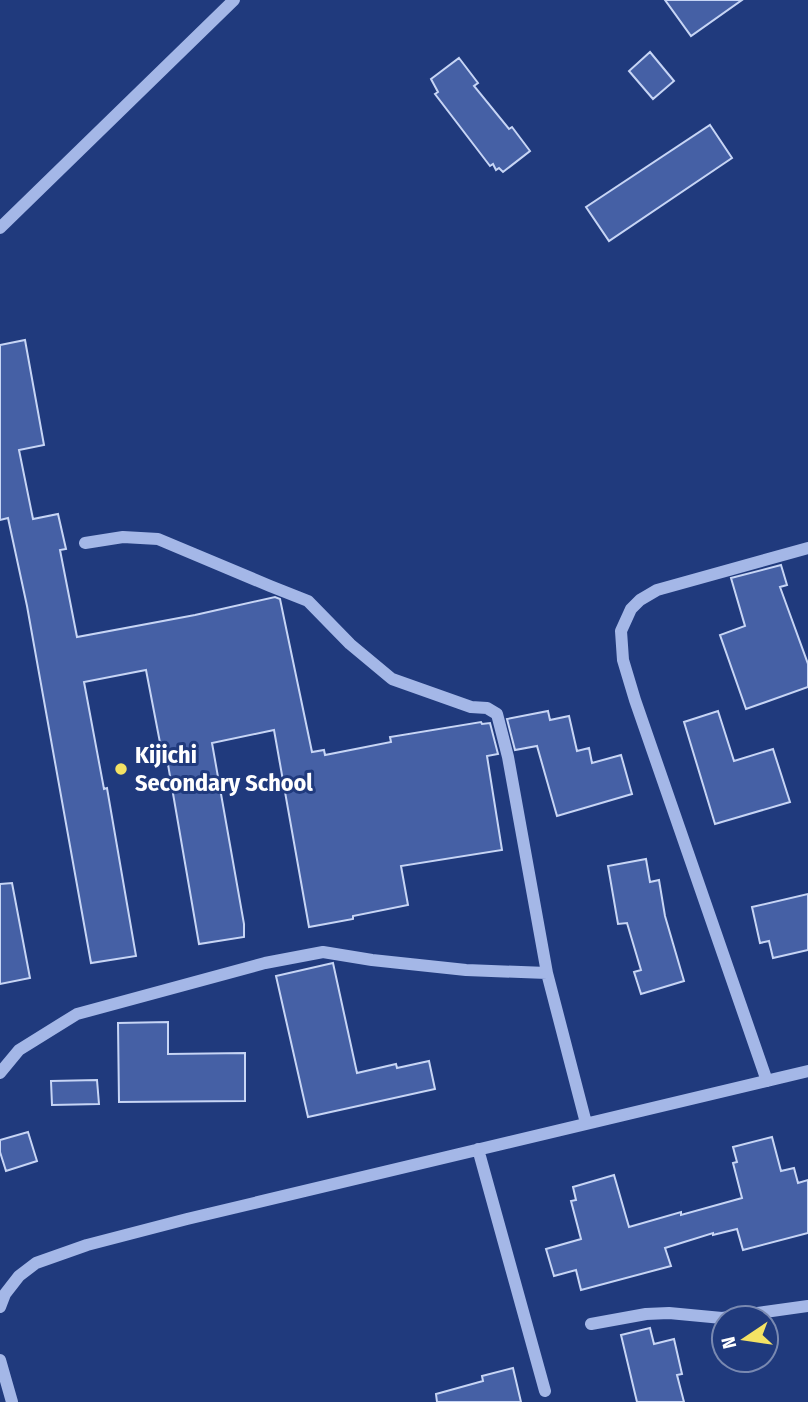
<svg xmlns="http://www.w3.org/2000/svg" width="808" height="1402" font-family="'Fira Sans Condensed',sans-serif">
	<rect width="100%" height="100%" fill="#203a7d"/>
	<path fill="#4560a5" stroke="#c7d5f5" stroke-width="2" d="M 665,0 L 742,0 L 691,36 Z
		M 650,52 L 674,81 L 653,99 L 629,71 Z
		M 459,58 L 478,83 L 474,86 L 509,129 L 512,127 L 530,151 L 503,172 L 499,168 L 496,170 L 493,164 L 490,166 L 435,94 L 438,92 L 431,79 Z
		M 710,125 L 732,158 L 609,241 L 586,207 Z
		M 25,340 L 44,445 L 19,450 L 33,519 L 58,514 L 66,549 L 60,550 L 77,637 L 195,615 L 275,597 L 280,599 L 312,752 L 324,750 L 325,755 L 391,742 L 390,737 L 481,722 L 482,724 L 490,723 L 498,754 L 487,756 L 502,850 L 401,866 L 408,905 L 353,916 L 353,919 L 309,927 L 274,730 L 212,743 L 244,924 L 244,937 L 199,944 L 166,753 L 162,753 L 146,670 L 84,682 L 104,789 L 107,788 L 136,956 L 91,963 L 27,606 L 8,518 L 0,520 L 0,345 Z
		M 781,565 L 787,585 L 780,587 L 808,664 L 808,687 L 746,709 L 720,635 L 745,626 L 731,578 Z
		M 548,711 L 550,720 L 569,716 L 577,751 L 589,748 L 592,763 L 621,755 L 632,794 L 557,816 L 537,746 L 515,750 L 507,719 Z
		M 718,711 L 734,761 L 773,749 L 790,802 L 715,824 L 684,722 Z
		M 646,859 L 650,882 L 659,880 L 665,916 L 684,981 L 641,994 L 634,972 L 641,970 L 627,923 L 618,924 L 608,866 Z
		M 12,883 L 30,978 L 0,984 L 0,884 Z
		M 808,894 L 808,950 L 773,958 L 769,941 L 760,943 L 752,907 Z
		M 333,963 L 357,1073 L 396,1064 L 397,1068 L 429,1061 L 435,1089 L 308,1117 L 276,976 Z
		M 168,1022 L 168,1054 L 245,1053 L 245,1101 L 119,1102 L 118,1023 Z
		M 97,1080 L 99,1104 L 52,1105 L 51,1081 Z
		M 28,1132 L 37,1161 L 6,1171 L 0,1152 L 0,1140 Z
		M 772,1137 L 781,1171 L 794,1168 L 798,1183 L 808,1180 L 808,1233 L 743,1250 L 737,1229 L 713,1235 L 713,1233 L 665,1248 L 671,1266 L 581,1290 L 576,1270 L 554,1276 L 546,1249 L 581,1239 L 571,1201 L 576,1200 L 573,1187 L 614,1175 L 629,1227 L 681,1212 L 681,1215 L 742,1198 L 733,1163 L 737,1162 L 733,1147 Z
		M 650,1328 L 654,1344 L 674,1339 L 682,1374 L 677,1375 L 684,1402 L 637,1402 L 621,1335 Z
		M 513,1368 L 521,1402 L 437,1402 L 436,1394 L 483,1381 L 482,1376 Z"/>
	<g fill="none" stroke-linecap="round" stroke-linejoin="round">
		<path stroke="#a4b7e7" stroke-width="12" d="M 0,228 L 234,0
			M 85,543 L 123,537 L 158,539 L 270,586 L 308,601 L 350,644 L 392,679 L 471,707 L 487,708 L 497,714 L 508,757 L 547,973 L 586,1123
			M 0,1073 L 19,1050 L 77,1014 L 265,963 L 323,952 L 372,960 L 466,970 L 547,973
			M 767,1081 L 635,700 L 623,660 L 621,631 L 631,609 L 640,600 L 657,590 L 808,548
			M 478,1149 L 545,1391
			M 0,1307 L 5,1294 L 19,1276 L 36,1263 L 87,1245 L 187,1219 L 808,1071
			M 591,1324 L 646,1314 L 669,1313 L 722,1318 L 808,1306
			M 0,1360 L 12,1402"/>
	</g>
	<circle fill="#f4e264" stroke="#203a7d" stroke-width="2.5" cx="121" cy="769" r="7"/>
	<g text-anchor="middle" stroke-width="6" stroke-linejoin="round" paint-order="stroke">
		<g font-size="24" font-weight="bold" fill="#fff" stroke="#203a7d" text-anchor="start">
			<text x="135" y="763">Kijichi<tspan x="135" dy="28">Secondary School</tspan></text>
		</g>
	</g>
	<g transform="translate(745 1339) rotate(257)"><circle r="33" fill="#203a7d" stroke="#7989b1" stroke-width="2"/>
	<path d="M0-5L12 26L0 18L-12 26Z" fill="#f4e264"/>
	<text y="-10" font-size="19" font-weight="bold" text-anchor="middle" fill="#ffffff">N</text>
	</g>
</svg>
